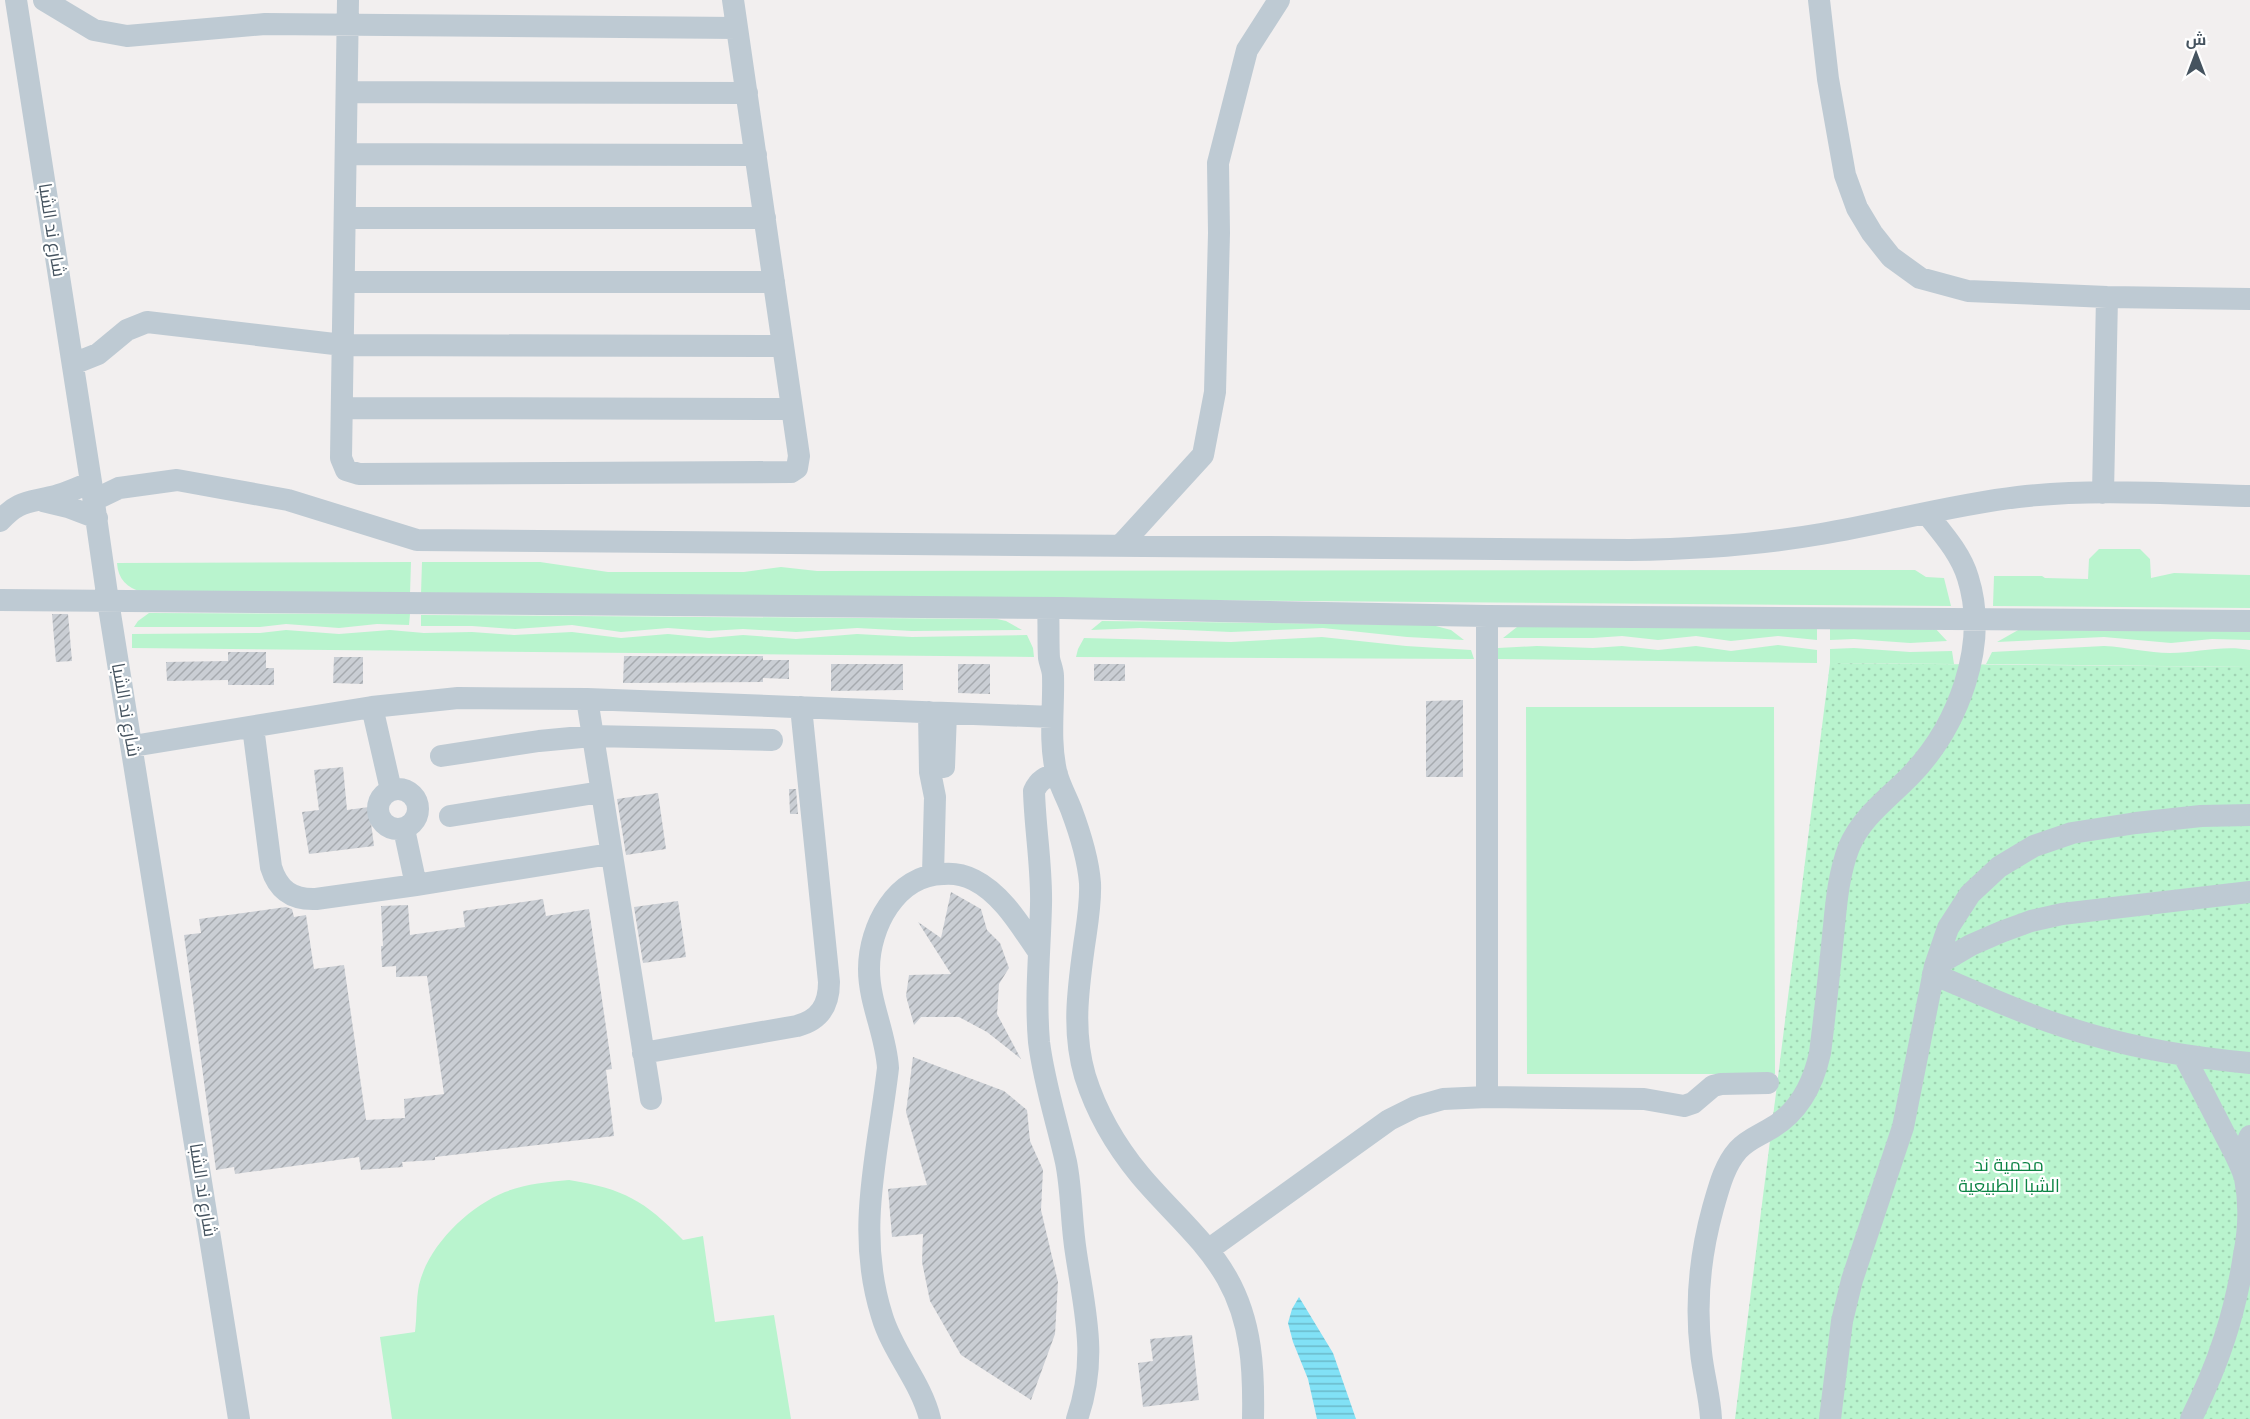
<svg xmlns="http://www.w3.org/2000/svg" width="2250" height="1419" font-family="'PT Sans',Cairo,sans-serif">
	<defs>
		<pattern id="park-dots" width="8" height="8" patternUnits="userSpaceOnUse" patternTransform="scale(1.5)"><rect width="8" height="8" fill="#b9f4ce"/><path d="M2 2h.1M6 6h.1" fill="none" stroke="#a0d3b3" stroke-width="1.8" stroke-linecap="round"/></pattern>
		<pattern id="water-rules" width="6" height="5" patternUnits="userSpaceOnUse" patternTransform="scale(1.5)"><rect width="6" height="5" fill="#81e1f6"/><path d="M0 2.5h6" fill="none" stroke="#6bb9ca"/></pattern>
		<pattern id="building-hatch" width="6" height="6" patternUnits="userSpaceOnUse" patternTransform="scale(1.5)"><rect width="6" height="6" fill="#caced4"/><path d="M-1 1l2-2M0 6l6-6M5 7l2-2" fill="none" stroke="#a6aaaf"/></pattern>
	</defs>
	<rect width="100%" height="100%" fill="#f2efef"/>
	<path fill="url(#park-dots)" d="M 1830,663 L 2250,667 L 2250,1419 L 1735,1419 Z"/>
	<path fill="#b9f4ce" d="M 2099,549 L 2140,549 L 2150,559 L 2151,578 L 2174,573 L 2250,575 L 2250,608 L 1993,606 L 1994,576 L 2042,576 L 2045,578 L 2088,579 L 2089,559 Z
		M 411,562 L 410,594 L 142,592 C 127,588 118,579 117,563 Z
		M 422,562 L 540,562 L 608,572 L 744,572 L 781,567 L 817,571 L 1915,570 L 1926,577 L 1944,578 L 1951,606 L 421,594 Z
		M 149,613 L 410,614 L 409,625 L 377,624 L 339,628 L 286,624 L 260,627 L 134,627 L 138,621 Z
		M 421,615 L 997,619 L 1006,621 L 1022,630 L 912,631 L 857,628 L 796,632 L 743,629 L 709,631 L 668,628 L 621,632 L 572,625 L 515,629 L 472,626 L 421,626 Z
		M 1102,621 L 1432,625 L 1451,630 L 1464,640 L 1407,637 L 1323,628 L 1231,632 L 1140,628 L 1091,630 Z
		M 1817,626 L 1817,640 L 1778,636 L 1731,641 L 1696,636 L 1658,640 L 1622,636 L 1593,638 L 1503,638 L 1517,627 Z
		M 1830,626 L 1933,626 L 1947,641 L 1910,643 L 1854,639 L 1830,640 Z
		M 2020,629 L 2250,631 L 2250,640 L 2212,639 L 2171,643 L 2104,637 L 1997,642 Z
		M 286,630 L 339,634 L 390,630 L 424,633 L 472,632 L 514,635 L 572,632 L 621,638 L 668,634 L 709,638 L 743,635 L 796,639 L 857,634 L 912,637 L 1027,635 L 1033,648 L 1034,657 L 132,648 L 132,634 L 260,633 Z
		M 1322,637 L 1406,646 L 1471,650 L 1474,659 L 1076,657 L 1078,649 L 1084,638 L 1231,642 Z
		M 1778,645 L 1817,650 L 1817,663 L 1497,659 L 1498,648 L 1537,646 L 1593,648 L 1622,646 L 1658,650 L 1696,646 L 1731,651 Z
		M 2104,646 C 2127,647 2148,653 2170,653 C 2197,653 2222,645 2250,650 L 2250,667 L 1986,664 L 1992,652 Z
		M 1854,648 L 1910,652 L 1952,651 L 1954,664 L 1830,663 L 1830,649 Z
		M 1526,707 L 1774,707 L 1775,1074 L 1527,1074 Z
		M 569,1180 C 624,1189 644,1200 683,1240 L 703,1236 L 715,1322 L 774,1315 L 791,1419 L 392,1419 L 380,1337 L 415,1332 C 417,1317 416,1300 419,1285 C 428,1246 468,1207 505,1192 C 525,1184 547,1182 569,1180 Z"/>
	<path fill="url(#water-rules)" d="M 1299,1297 L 1333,1353 L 1356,1419 L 1317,1419 L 1308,1379 L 1293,1342 L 1288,1323 L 1292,1309 Z"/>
	<path fill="url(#building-hatch)" d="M 52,614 L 68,614 L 72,661 L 56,662 Z
		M 228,652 L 266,652 L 266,668 L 274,668 L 274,685 L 228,685 L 228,680 L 167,681 L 166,662 L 228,661 Z
		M 624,656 L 763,656 L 763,660 L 789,660 L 789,679 L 763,678 L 763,682 L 623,683 Z
		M 334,657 L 363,657 L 363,684 L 333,683 Z
		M 831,664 L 903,664 L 903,690 L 831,691 Z
		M 958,664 L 990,664 L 990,694 L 958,693 Z
		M 1094,664 L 1125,664 L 1125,681 L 1094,681 Z
		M 1463,700 L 1463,777 L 1426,777 L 1426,701 Z
		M 343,767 L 347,810 L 369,807 L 374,846 L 309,854 L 302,812 L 319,810 L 314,770 Z
		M 789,789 L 796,789 L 798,814 L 790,814 Z
		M 658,793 L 666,849 L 626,855 L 617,799 Z
		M 951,892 L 981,909 L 987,930 L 1000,943 L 1009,968 L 999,984 L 997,1014 L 1021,1059 L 987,1032 L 959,1017 L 921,1017 L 914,1025 L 906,996 L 909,975 L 951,974 L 918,922 L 941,938 Z
		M 543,899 L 546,916 L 589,909 L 612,1069 L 606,1070 L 614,1136 L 435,1157 L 435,1160 L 402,1162 L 403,1167 L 361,1170 L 359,1157 L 235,1174 L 234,1167 L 216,1170 L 184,935 L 201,933 L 199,919 L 286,907 L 292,909 L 294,917 L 306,915 L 314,969 L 344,965 L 366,1120 L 405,1118 L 404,1099 L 444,1094 L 427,976 L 396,977 L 396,966 L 382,967 L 381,946 L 383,946 L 381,906 L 408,905 L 410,935 L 465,927 L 463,911 Z
		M 678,901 L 686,957 L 643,963 L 634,907 Z
		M 913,1057 L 1004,1091 L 1027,1110 L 1030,1141 L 1043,1170 L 1041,1210 L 1058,1282 L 1055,1334 L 1031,1400 L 961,1355 L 930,1301 L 922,1262 L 923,1234 L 892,1237 L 888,1189 L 927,1185 L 906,1112 Z
		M 1192,1335 L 1199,1400 L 1143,1407 L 1138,1363 L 1153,1361 L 1150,1339 Z"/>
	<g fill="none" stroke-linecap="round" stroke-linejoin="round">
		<path stroke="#becad3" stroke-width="22" d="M 16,0 L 91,482 L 108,601 L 239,1419
			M 44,0 L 94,30 L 127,36 L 265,24 L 737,28
			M 348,0 L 341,458 L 346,470 L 359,474 L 791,472 L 797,468 L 799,456 L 733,0
			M 1819,0 L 1828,79 L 1845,175 L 1857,208 L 1872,233 L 1891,257 L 1920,278 L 1968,291 L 2107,297 L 2250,299
			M 347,92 L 747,93
			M 346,154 L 756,155
			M 345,218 L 765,218
			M 344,282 L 774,282
			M 73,364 L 98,354 L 127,330 L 147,322 L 343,345 L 783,346
			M 342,408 L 792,409
			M 2103,493 L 2107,297
			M 94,500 L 119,488 L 177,480 L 288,500 L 417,540 L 1630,550 C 1695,549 1757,545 1821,534 C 1887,523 1951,505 2018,497 C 2094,488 2173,494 2250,496
			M 43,501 L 68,507 L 97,518
			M 0,521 C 18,501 27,503 51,497 C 65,494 78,488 91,482
			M 1120,546 L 1203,455 L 1215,392 L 1219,233 L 1218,163 L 1247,50 L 1279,0
			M 0,600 L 1061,608 L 1487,616 L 2250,621
			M 1048,608 C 1049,625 1048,642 1049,658 C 1050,664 1053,670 1053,676 C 1054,708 1049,739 1056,771 C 1059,784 1066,796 1071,809 C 1080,833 1088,857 1090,883 C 1091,904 1087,925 1084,946 C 1078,990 1072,1032 1085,1076 C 1096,1111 1116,1146 1140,1175 C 1169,1210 1204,1238 1227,1278 C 1252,1322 1254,1370 1253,1419
			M 1487,616 L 1487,1097
			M 587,699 L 651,1099
			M 372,707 L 391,790
			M 929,712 L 930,772 L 935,797 L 933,874
			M 253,727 L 271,867 C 278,890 292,900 316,899 L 416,885 L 610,854
			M 133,746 L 372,707 L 458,698 L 587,699 L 1052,717
			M 441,756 L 539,741 L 592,736 L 772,740
			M 944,767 L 946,713
			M 1057,774 C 1045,777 1039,780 1034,791 C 1035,829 1042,867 1041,905 C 1040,951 1035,995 1039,1042 C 1044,1083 1057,1122 1066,1162 C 1072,1192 1071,1222 1076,1253 C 1085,1313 1098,1358 1077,1419
			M378 809a20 20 0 1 1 40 0a20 20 0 1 1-40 0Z
			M 450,816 L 601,792
			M 404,829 L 416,885
			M 1935,966 L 1971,945 L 2001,932 L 2031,921 L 2062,914 L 2250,892
			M 1933,974 C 1985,996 2037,1020 2092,1035 C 2144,1050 2196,1058 2250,1063
			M 643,1053 L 797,1026 C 820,1020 829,1005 829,982 L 801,707
			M 2184,1056 C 2197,1080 2209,1104 2222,1129 C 2230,1145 2240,1161 2245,1178 C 2250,1203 2249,1230 2244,1255 C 2235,1315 2218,1365 2191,1419
			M 2239,1161 L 2250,1136
			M 1208,1250 L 1389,1120 L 1415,1107 L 1443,1099 L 1487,1097 L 1644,1099 L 1684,1106 L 1693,1103 L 1713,1086 L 1721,1084 L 1768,1083
			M 930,1419 C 921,1382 893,1353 882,1316 C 855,1231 878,1154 888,1068 C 886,1034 869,1003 869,969 C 869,927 896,875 943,874 C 953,873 964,875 974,880 C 1002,894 1020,925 1038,951
			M 1711,1419 C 1710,1396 1703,1374 1701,1352 C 1695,1302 1700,1255 1713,1208 C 1719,1187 1724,1166 1738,1150 C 1747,1140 1758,1136 1768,1130 C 1798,1114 1813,1085 1820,1053 C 1825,1014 1829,975 1833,936 C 1836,906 1838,875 1849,847 C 1862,816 1889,798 1911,775 C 1958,726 1989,645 1968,578 C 1961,554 1943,534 1927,514
			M 1830,1419 L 1842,1321 L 1852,1280 L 1903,1127 L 1935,966 L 1948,928 L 1970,894 L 1999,867 L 2034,846 L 2072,833 L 2136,823 L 2201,816 L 2250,815"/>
	</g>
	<g text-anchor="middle" stroke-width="4.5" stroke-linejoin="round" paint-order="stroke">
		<g font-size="18" fill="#45535f" stroke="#fff">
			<text transform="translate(52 230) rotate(81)" y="6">شارع ند الشبا</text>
			<text transform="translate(126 710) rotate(80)" y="6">شارع ند الشبا</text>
			<text transform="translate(203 1190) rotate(81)" y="6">شارع ند الشبا</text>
		</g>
		<g font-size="18" fill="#0c8445" stroke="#fff">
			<text x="2009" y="1171">محمية ند<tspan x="2009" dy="21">الشبا الطبيعية</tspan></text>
		</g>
	</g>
	<g transform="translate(2196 54)" stroke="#ffffff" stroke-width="4.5" paint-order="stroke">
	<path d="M0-4.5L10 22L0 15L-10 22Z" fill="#45535f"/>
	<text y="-9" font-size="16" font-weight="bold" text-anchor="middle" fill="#45535f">ش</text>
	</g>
</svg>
